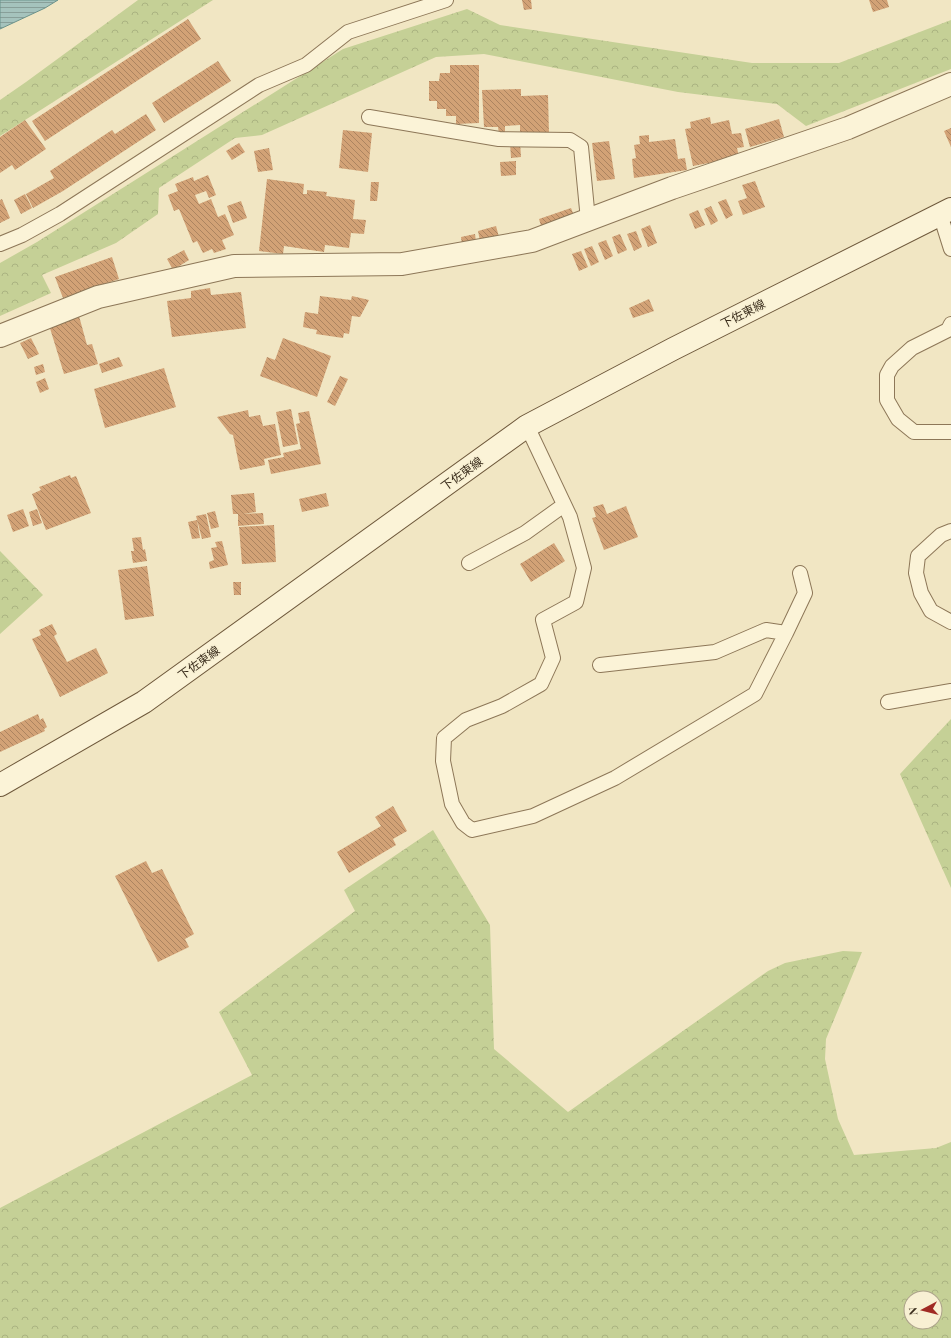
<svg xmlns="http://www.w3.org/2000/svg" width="951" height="1338" font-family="'Playfair Display','Noto Sans JP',serif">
	<defs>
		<pattern id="forest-crowns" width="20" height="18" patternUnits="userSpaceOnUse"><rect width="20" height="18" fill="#c5d096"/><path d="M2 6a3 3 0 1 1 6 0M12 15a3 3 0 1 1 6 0" fill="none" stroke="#aab381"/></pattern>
		<pattern id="water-rules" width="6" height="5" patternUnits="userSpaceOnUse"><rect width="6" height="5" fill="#a5c3bd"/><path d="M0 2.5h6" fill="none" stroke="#889f99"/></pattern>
		<pattern id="building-back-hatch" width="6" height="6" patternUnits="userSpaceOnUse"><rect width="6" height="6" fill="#d2a276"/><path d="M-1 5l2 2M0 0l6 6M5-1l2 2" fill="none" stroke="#ac8460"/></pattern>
	</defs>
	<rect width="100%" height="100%" fill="#f1e6c3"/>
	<path fill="url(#forest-crowns)" fill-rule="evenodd" d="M 138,0 L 213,0 L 0,136 L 0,100 L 26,82 Z
		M 467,9 L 500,25 L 752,63 L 839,63 L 951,20 L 951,69 L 806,126 L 777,104 L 678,92 L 484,54 L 436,57 L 262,135 L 235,138 L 159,188 L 158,214 L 116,243 L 42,275 L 51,293 L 0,316 L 0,263 L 37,242 L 343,49 Z
		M 0,551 L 43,595 L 0,634 Z
		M 951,719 L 951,888 L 900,774 Z
		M 433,830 L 490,925 L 494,1049 L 568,1112 L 768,971 L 785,963 L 843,951 L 862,952 L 826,1039 L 825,1059 L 838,1119 L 854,1155 L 936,1148 L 951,1142 L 951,1338 L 0,1338 L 0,1208 L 252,1075 L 219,1012 L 355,911 L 344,890 ZM 911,1298 L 935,1298 L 935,1322 L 911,1322 Z"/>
	<path fill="url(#water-rules)" stroke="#6b938b" d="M 0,0 L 58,0 L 45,8 L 0,29 Z"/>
	<path fill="url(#building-back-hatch)" d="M 522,0 L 531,0 L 532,9 L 524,10 Z
		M 869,0 L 887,0 L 889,7 L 873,12 Z
		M 188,19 L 201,39 L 45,141 L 32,121 Z
		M 218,61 L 231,81 L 164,123 L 152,103 Z
		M 450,65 L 479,65 L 479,123 L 456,124 L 456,116 L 446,116 L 446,109 L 437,109 L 437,101 L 429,101 L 429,81 L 439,81 L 440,73 L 450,73 Z
		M 521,89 L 521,96 L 548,95 L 549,134 L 520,134 L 520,125 L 505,126 L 505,133 L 499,134 L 498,127 L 484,127 L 482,90 Z
		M 146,114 L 156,130 L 63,191 L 33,208 L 26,194 L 54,178 L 50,171 L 112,130 L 115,134 Z
		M 710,117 L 711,124 L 729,120 L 732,134 L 741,133 L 744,147 L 737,148 L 739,157 L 693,166 L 685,129 L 691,128 L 690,122 Z
		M 779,119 L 784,137 L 750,147 L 745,129 Z
		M 25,120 L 46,149 L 15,170 L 12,165 L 0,173 L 0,137 Z
		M 951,128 L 951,147 L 944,131 Z
		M 343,130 L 372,133 L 368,172 L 339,168 Z
		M 649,135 L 649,142 L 675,139 L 678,159 L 685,158 L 687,170 L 634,178 L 632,159 L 636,158 L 634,145 L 640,144 L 639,136 Z
		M 609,141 L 615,179 L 597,181 L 592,143 Z
		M 520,142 L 521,157 L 511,158 L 510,143 Z
		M 239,143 L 245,152 L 232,160 L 226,151 Z
		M 269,148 L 273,170 L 258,172 L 254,151 Z
		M 516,161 L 516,175 L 501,176 L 500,162 Z
		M 208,175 L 216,195 L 209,198 L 206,191 L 195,195 L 199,204 L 211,199 L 218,217 L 225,214 L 234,235 L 222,240 L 226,249 L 214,253 L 212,249 L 203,253 L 197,241 L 193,243 L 179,209 L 174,211 L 168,195 L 178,191 L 175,184 L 193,177 L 194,181 Z
		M 267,179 L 304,184 L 303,194 L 307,194 L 307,190 L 327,192 L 326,196 L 355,200 L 353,219 L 366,220 L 364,234 L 351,233 L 349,248 L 325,245 L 324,252 L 284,246 L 283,254 L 259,251 Z
		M 755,181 L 765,207 L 743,215 L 738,201 L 747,198 L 742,185 Z
		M 371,182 L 379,182 L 377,201 L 370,201 Z
		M 25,194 L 32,208 L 21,214 L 14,200 Z
		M 2,199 L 10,218 L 0,223 L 0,200 Z
		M 726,199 L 733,215 L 726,219 L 718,202 Z
		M 241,201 L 247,218 L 233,223 L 227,206 Z
		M 711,206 L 718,221 L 711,225 L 704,209 Z
		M 571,208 L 575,218 L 542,229 L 539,219 Z
		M 698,210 L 705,225 L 695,229 L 689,214 Z
		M 650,225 L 657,243 L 648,247 L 641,229 Z
		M 496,226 L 499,237 L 480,241 L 478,231 Z
		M 636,231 L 642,247 L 634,251 L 627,234 Z
		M 475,234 L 476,242 L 462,245 L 461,237 Z
		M 620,234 L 627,250 L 618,254 L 612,237 Z
		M 606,240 L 613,256 L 605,260 L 598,243 Z
		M 592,246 L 599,262 L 591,266 L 584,249 Z
		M 184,250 L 189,260 L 173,270 L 167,259 Z
		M 581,251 L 588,267 L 579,271 L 572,254 Z
		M 112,257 L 119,279 L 63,298 L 55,277 Z
		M 210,288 L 211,295 L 241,292 L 246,328 L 172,337 L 167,301 L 191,298 L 191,291 Z
		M 320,296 L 351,300 L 352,296 L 369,300 L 360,317 L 352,316 L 349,334 L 344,333 L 343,338 L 316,334 L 317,330 L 303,327 L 305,312 L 318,314 Z
		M 649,299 L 654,311 L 633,318 L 629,308 Z
		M 79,316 L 87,345 L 92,344 L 98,364 L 64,374 L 49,325 Z
		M 31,338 L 39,354 L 28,359 L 20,343 Z
		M 283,338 L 331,356 L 317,397 L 260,376 L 267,357 L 275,360 Z
		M 119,357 L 123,366 L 102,373 L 99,364 Z
		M 43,364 L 45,372 L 36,375 L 34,367 Z
		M 164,368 L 176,407 L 105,428 L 94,389 Z
		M 340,376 L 348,379 L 335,406 L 327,402 Z
		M 45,378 L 49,389 L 40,393 L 36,382 Z
		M 291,409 L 298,444 L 283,447 L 276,412 Z
		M 248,410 L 249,417 L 260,415 L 263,426 L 275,424 L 281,455 L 264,459 L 265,465 L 240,470 L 233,435 L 230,434 L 217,417 Z
		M 309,411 L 321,464 L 271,474 L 268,460 L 284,457 L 283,453 L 301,449 L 296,424 L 300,423 L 298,413 Z
		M 70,475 L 71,478 L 76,476 L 91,513 L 46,530 L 32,494 L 41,490 L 39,487 Z
		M 254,493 L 256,512 L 243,514 L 263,513 L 264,524 L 238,526 L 238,514 L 233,514 L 231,495 Z
		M 326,493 L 329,506 L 302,512 L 299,499 Z
		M 603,504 L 607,514 L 626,506 L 638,537 L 604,550 L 592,518 L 596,517 L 593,507 Z
		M 23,509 L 29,526 L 13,532 L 7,515 Z
		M 37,509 L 42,523 L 33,526 L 29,512 Z
		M 215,511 L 219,527 L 211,529 L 207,513 Z
		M 206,514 L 211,537 L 202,539 L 196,516 Z
		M 197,520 L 200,538 L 192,539 L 188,522 Z
		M 274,525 L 276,562 L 242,564 L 239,527 Z
		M 141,537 L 143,550 L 145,549 L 147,561 L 133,563 L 131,551 L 134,551 L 132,538 Z
		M 222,541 L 228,565 L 210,569 L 209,562 L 214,560 L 211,548 L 217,547 L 215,542 Z
		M 554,543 L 565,561 L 531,582 L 520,564 Z
		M 147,566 L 154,616 L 125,620 L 118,570 Z
		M 233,582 L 241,582 L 241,595 L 234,595 Z
		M 52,624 L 57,634 L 54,636 L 67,662 L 96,648 L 108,673 L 60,697 L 32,639 L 41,635 L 39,630 Z
		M 38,714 L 40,720 L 43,718 L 47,727 L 44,729 L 45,731 L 0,752 L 0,732 Z
		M 393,806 L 407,831 L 393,839 L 396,845 L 349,873 L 337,852 L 381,826 L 375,817 Z
		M 146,861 L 152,873 L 162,869 L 194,934 L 185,939 L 189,947 L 158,962 L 115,876 Z"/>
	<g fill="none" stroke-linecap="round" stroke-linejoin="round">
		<g stroke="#8d7758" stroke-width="16">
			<path id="lane" d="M 369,117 L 499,139 L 570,140 L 581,147 L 588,220
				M 940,214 L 951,249
				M 0,244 L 22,235 L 60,214 L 259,85 L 306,65 L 348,32 L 446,0
				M 951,324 L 948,330 L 912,348 L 892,366 L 887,375 L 887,400 L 898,419 L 914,432 L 951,432
				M 527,426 L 570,517 L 584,568 L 576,602 L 543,620 L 553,658 L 541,684 L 502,706 L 466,720 L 444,738 L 443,761 L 452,804 L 463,823 L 472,830 L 533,816 L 615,778 L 755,694 L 786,633 L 805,593 L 800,573
				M 951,531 L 941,535 L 918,556 L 916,573 L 921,593 L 931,611 L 951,622
				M 469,563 L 525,533 L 564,505
				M 600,665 L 715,652 L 766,630 L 786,633
				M 888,702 L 951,691"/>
		</g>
		<g stroke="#8d7758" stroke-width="24">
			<path id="street" d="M 0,336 L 98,297 L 234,266 L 402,264 L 532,241 L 672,188 L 848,128 L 951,84"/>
		</g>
		<g stroke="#6e583b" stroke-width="24">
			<path id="secondary" d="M 0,785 L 144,702 L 527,426 L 673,349 L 951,209"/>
		</g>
		<use href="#lane" stroke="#fbf3d7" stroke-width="14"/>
		<use href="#street" stroke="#fbf3d7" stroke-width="22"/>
		<use href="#secondary" stroke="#fbf3d7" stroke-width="22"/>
	</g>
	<g text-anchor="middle" stroke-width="3" stroke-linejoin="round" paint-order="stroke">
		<g font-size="12" fill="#3b2e1d" stroke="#f8f0d3">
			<text transform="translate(743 314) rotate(-27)" y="4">下佐東線</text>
			<text transform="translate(462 474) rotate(-36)" y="4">下佐東線</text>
			<text transform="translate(199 663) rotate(-36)" y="4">下佐東線</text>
		</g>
	</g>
	<g transform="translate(923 1310) rotate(263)"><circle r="19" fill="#f8f0d3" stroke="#aca28a"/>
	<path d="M0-3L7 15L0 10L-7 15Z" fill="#a02b24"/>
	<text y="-6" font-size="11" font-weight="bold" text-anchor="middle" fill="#3b2e1d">N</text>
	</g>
</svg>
